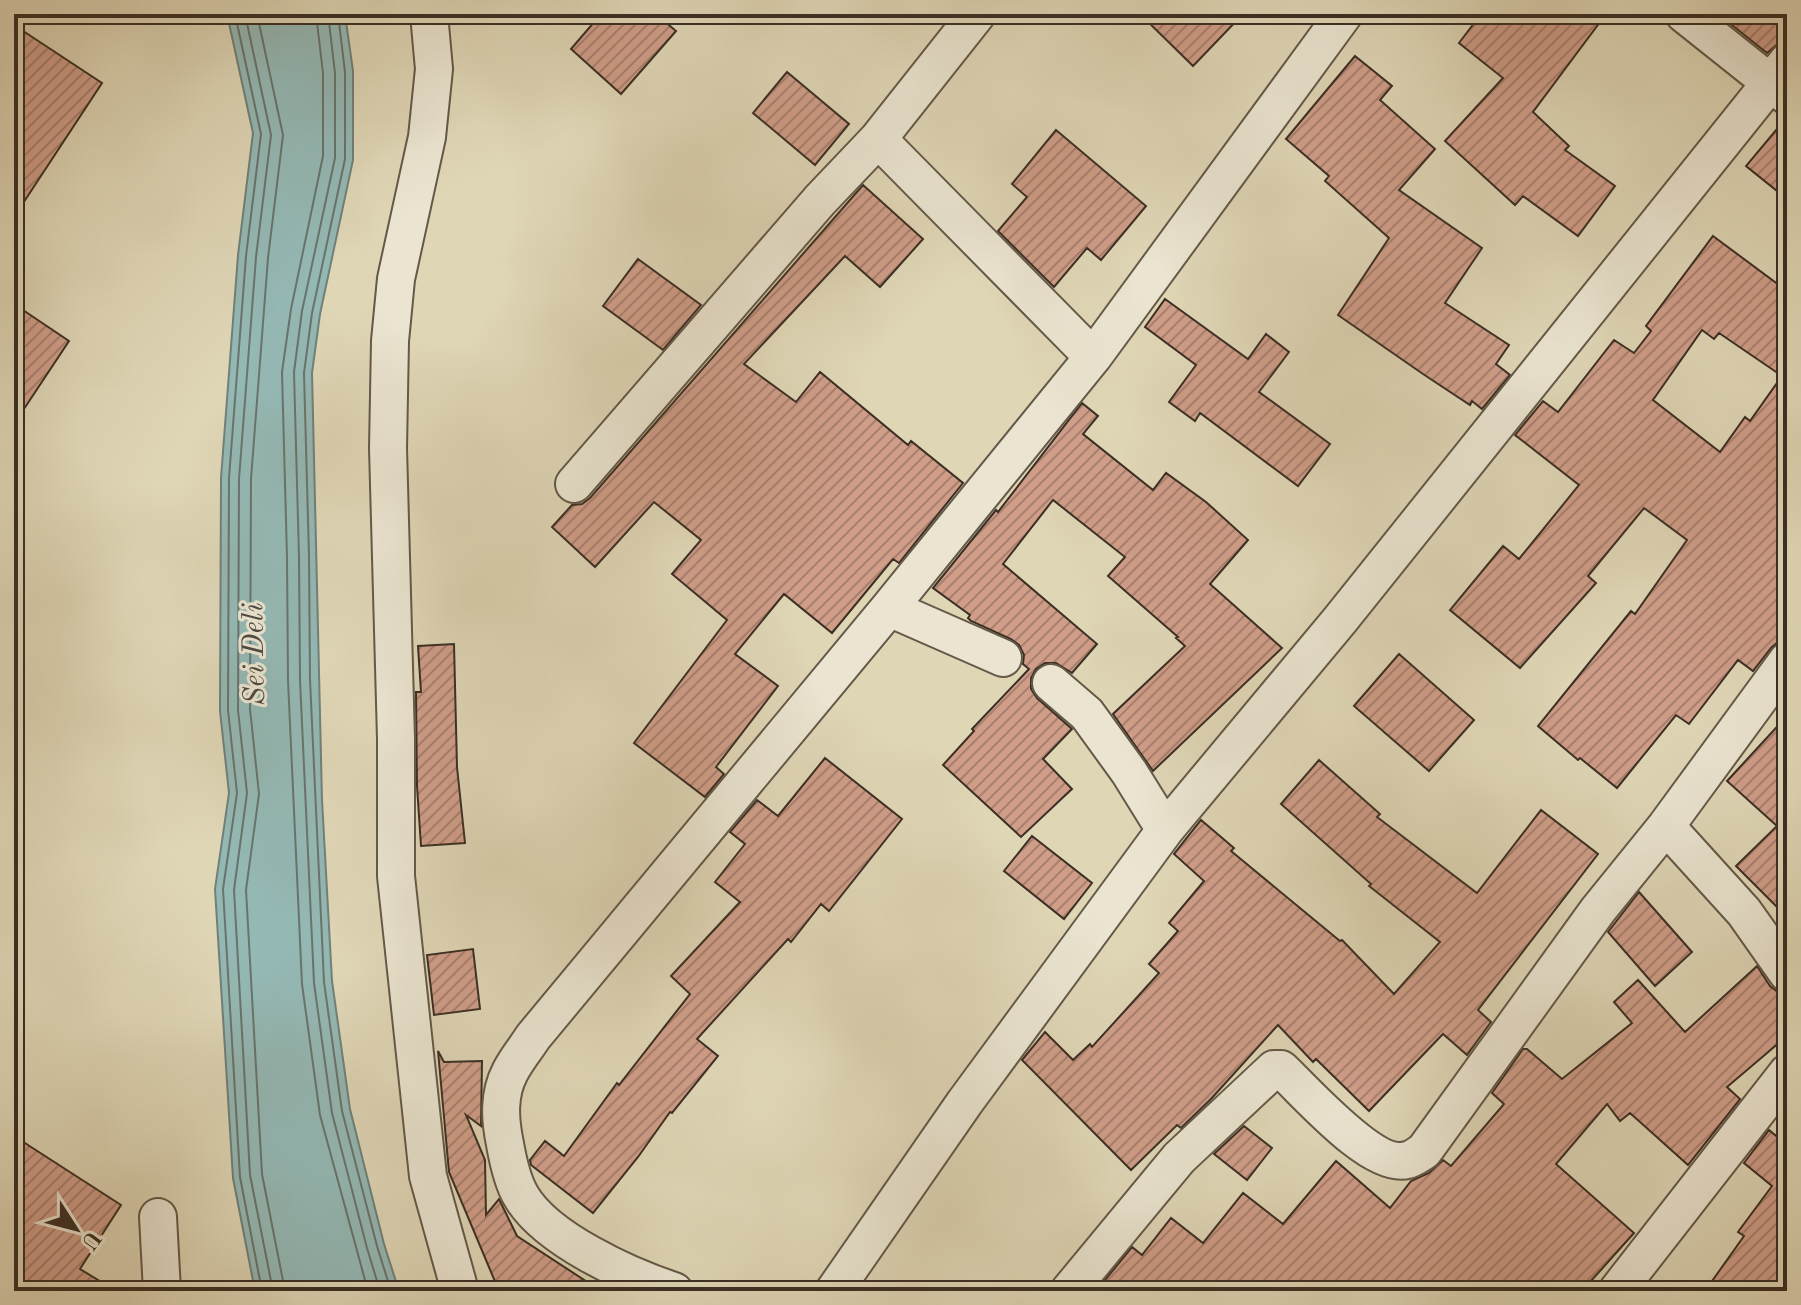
<svg xmlns="http://www.w3.org/2000/svg" width="1801" height="1305" font-family="'Old Standard TT',serif">
	<defs>
		<pattern id="building-hatch" width="6" height="6" patternUnits="userSpaceOnUse" patternTransform="scale(2)"><rect width="6" height="6" fill="#cf9d88"/><path d="M-1 1l2-2M0 6l6-6M5 7l2-2" fill="none" stroke="#a9806f"/></pattern>
	</defs>
	<rect width="100%" height="100%" fill="#dfd6b6"/>
	<filter id="stains"><feTurbulence type="fractalNoise" baseFrequency=".0025" numOctaves="4"/><feColorMatrix values="0 0 0 0 .2 0 0 0 0 .09 0 0 0 0 .02 0 0 0 .5 -.17"/></filter>
	<radialGradient id="worn" r=".72"><stop offset=".6" stop-color="#630" stop-opacity="0"/><stop offset="1" stop-color="#630" stop-opacity=".3"/></radialGradient>
	<path fill="#94b8b4" stroke="#70817a" stroke-width="2" d="M 227,14 L 345,14 L 353,71 L 353,160 L 320,314 L 312,373 L 322,800 L 332,981 L 350,1109 L 384,1244 L 399,1291 L 255,1291 L 233,1178 L 215,889 L 229,793 L 220,711 L 221,478 L 238,255 L 253,133 Z"/>
	<g fill="none" stroke-linecap="round" stroke-linejoin="round">
		<path stroke="#68746c" stroke-width="2" d="M 235,14 L 261,134 L 246,256 L 229,478 L 228,710 L 237,793 L 223,889 L 240,1177 L 262,1291
			M 245,14 L 271,135 L 256,257 L 239,479 L 238,710 L 247,793 L 234,890 L 250,1175 L 273,1291
			M 257,14 L 283,135 L 268,258 L 251,479 L 250,709 L 259,794 L 246,890 L 262,1174 L 285,1291
			M 316,14 L 323,73 L 323,156 L 291,309 L 282,372 L 287,557 L 288,681 L 302,984 L 320,1115 L 368,1291
			M 328,14 L 335,73 L 335,158 L 302,311 L 294,372 L 299,557 L 300,680 L 314,983 L 332,1113 L 367,1248 L 380,1291
			M 338,14 L 345,72 L 345,159 L 312,313 L 304,373 L 309,556 L 310,680 L 324,982 L 342,1111 L 377,1246 L 391,1291"/>
	</g>
	<path fill="url(#building-hatch)" stroke="#3b2f24" stroke-width="2" fill-rule="evenodd" d="M 601,14 L 656,14 L 676,31 L 621,94 L 571,49 Z
		M 1140,14 L 1243,14 L 1193,66 Z
		M 1481,14 L 1606,14 L 1533,112 L 1569,146 L 1565,150 L 1615,186 L 1578,236 L 1523,196 L 1515,205 L 1445,141 L 1503,78 L 1459,43 Z
		M 1718,14 L 1787,14 L 1787,41 L 1779,43 L 1767,53 Z
		M 14,25 L 102,83 L 14,217 Z
		M 1355,56 L 1392,86 L 1380,100 L 1435,149 L 1399,190 L 1482,248 L 1445,303 L 1509,345 L 1496,364 L 1510,375 L 1482,409 L 1472,401 L 1470,405 L 1423,374 L 1338,315 L 1389,238 L 1325,181 L 1329,176 L 1286,139 Z
		M 787,72 L 849,124 L 815,165 L 753,113 Z
		M 1787,117 L 1787,199 L 1746,166 Z
		M 1056,130 L 1146,206 L 1101,260 L 1087,248 L 1054,287 L 998,231 L 1027,197 L 1012,184 Z
		M 863,185 L 923,239 L 880,287 L 845,256 L 744,364 L 796,402 L 820,372 L 908,445 L 911,441 L 963,483 L 899,563 L 893,559 L 832,633 L 784,594 L 735,654 L 778,686 L 716,767 L 724,774 L 705,797 L 634,743 L 727,620 L 672,574 L 701,540 L 654,502 L 595,567 L 552,527 L 572,505 L 582,504 L 590,498 Z
		M 1713,236 L 1787,291 L 1787,640 L 1778,642 L 1771,648 L 1753,671 L 1738,660 L 1689,724 L 1676,715 L 1617,788 L 1580,758 L 1578,760 L 1538,726 L 1631,611 L 1635,614 L 1687,540 L 1644,508 L 1588,576 L 1596,583 L 1520,668 L 1450,610 L 1503,546 L 1519,559 L 1579,485 L 1515,435 L 1543,401 L 1558,412 L 1614,340 L 1634,353 L 1651,331 L 1646,326 ZM 1702,330 L 1714,339 L 1719,333 L 1782,376 L 1750,421 L 1745,417 L 1720,452 L 1653,400 Z
		M 638,259 L 701,305 L 663,350 L 603,306 Z
		M 1165,299 L 1248,359 L 1266,334 L 1289,352 L 1259,392 L 1330,444 L 1298,486 L 1200,413 L 1195,421 L 1169,402 L 1196,365 L 1145,327 Z
		M 14,304 L 69,341 L 14,424 Z
		M 1082,403 L 1098,416 L 1083,434 L 1153,490 L 1166,473 L 1206,502 L 1248,540 L 1210,584 L 1282,648 L 1153,771 L 1113,714 L 1185,646 L 1176,638 L 1178,637 L 1108,576 L 1125,557 L 1053,500 L 1003,564 L 1097,644 L 1072,673 L 1056,663 L 1045,663 L 1036,669 L 1031,678 L 1031,689 L 1037,698 L 1072,729 L 1043,759 L 1072,789 L 1021,837 L 943,765 L 974,731 L 972,729 L 1029,669 L 1023,664 L 1024,655 L 1019,645 L 1011,639 L 971,621 L 968,618 L 970,615 L 933,588 L 996,510 L 998,512 Z
		M 454,644 L 457,767 L 465,843 L 421,846 L 417,786 L 416,692 L 421,692 L 418,646 Z
		M 1399,654 L 1474,720 L 1429,771 L 1354,706 Z
		M 1787,716 L 1787,917 L 1736,866 L 1777,826 L 1727,781 Z
		M 825,758 L 902,819 L 829,911 L 821,904 L 791,942 L 788,939 L 697,1039 L 718,1056 L 672,1113 L 670,1112 L 638,1157 L 593,1213 L 531,1165 L 530,1160 L 545,1141 L 564,1156 L 617,1083 L 619,1085 L 690,994 L 671,976 L 740,902 L 715,882 L 745,844 L 730,832 L 757,800 L 778,816 Z
		M 1319,760 L 1380,814 L 1377,817 L 1477,893 L 1541,810 L 1598,854 L 1478,1010 L 1491,1022 L 1467,1055 L 1443,1034 L 1369,1111 L 1316,1059 L 1313,1062 L 1278,1025 L 1211,1099 L 1181,1128 L 1177,1125 L 1131,1170 L 1022,1060 L 1045,1032 L 1073,1060 L 1090,1044 L 1092,1047 L 1159,973 L 1149,964 L 1178,931 L 1169,923 L 1204,881 L 1174,854 L 1201,820 L 1234,848 L 1231,851 L 1340,941 L 1342,940 L 1394,994 L 1440,942 L 1369,886 L 1371,884 L 1281,804 Z
		M 1032,836 L 1092,883 L 1064,919 L 1004,871 Z
		M 1639,892 L 1692,952 L 1655,986 L 1608,932 Z
		M 473,949 L 480,1009 L 434,1015 L 427,955 Z
		M 1757,966 L 1770,986 L 1778,992 L 1787,994 L 1787,1036 L 1727,1087 L 1740,1099 L 1688,1165 L 1630,1113 L 1620,1121 L 1607,1104 L 1556,1164 L 1634,1233 L 1582,1291 L 1096,1291 L 1132,1247 L 1142,1255 L 1171,1218 L 1203,1243 L 1243,1193 L 1283,1224 L 1336,1161 L 1390,1208 L 1411,1181 L 1429,1173 L 1443,1160 L 1451,1166 L 1504,1104 L 1492,1093 L 1523,1049 L 1527,1049 L 1562,1079 L 1632,1023 L 1614,1002 L 1638,980 L 1685,1032 Z
		M 438,1051 L 444,1062 L 482,1061 L 481,1126 L 466,1115 L 485,1160 L 486,1215 L 499,1199 L 517,1236 L 601,1291 L 499,1291 L 449,1172 Z
		M 1244,1126 L 1272,1148 L 1247,1180 L 1214,1154 Z
		M 1769,1130 L 1787,1145 L 1787,1291 L 1705,1291 L 1744,1236 L 1738,1232 L 1772,1186 L 1744,1163 Z
		M 14,1136 L 121,1205 L 80,1269 L 116,1291 L 14,1291 Z"/>
	<g fill="none" stroke-linecap="round" stroke-linejoin="round">
		<g stroke="#645948" stroke-width="40">
			<path id="street" d="M 429,14 L 434,69 L 427,137 L 396,279 L 390,341 L 388,448 L 396,739 L 396,876 L 428,1176 L 460,1291
				M 977,14 L 878,139 L 1093,357
				M 1684,14 L 1787,96
				M 574,484 L 820,200 L 878,139
				M 889,608 L 1003,658
				M 1051,683 L 1087,714 L 1129,772 L 1165,830
				M 1666,826 L 1744,912 L 1787,973
				M 158,1217 L 162,1291
				M 674,1291 C 628,1276 546,1239 521,1196 C 512,1181 508,1161 505,1144 C 500,1120 498,1095 510,1072 C 516,1060 526,1048 533,1037 L 889,608 L 1093,357 L 1344,14
				M 834,1291 L 965,1102 L 1165,830 L 1340,620 L 1787,62
				M 1069,1291 L 1179,1158 L 1274,1069 L 1281,1069 C 1306,1092 1373,1170 1407,1160 C 1413,1159 1419,1154 1424,1151 L 1598,910 L 1666,826 L 1787,661
				M 1617,1291 L 1787,1073"/>
		</g>
		<use href="#street" stroke="#eae4d0" stroke-width="36"/>
	</g>
	<g text-anchor="middle" stroke-width="6" stroke-linejoin="round" paint-order="stroke">
		<g font-size="30" font-style="italic" fill="#4d4a41" stroke="#eae4d0">
			<text transform="translate(253 654) rotate(-91)" y="10">Sei Deli</text>
		</g>
	</g>
	<rect width="1801" height="1305" fill="none" stroke="#dfd6b6" stroke-width="48"/>
	<rect x="16" y="16" width="1769" height="1273" fill="none" stroke="#3b2f24" stroke-width="4"/>
	<rect x="24" y="24" width="1753" height="1257" fill="none" stroke="#3b2f24" stroke-width="2"/>
	<g transform="translate(76 1229) rotate(126)" stroke="#eae4d0" stroke-width="6" paint-order="stroke">
	<path d="M0-6L14 30L0 20L-14 30Z" fill="#3b2f24"/>
	<text y="-12" font-size="22" font-weight="bold" text-anchor="middle" fill="#3b2f24">U</text>
	</g>
	<rect width="100%" height="100%" filter="url(#stains)"/>
	<rect width="100%" height="100%" fill="url(#worn)"/>
</svg>
